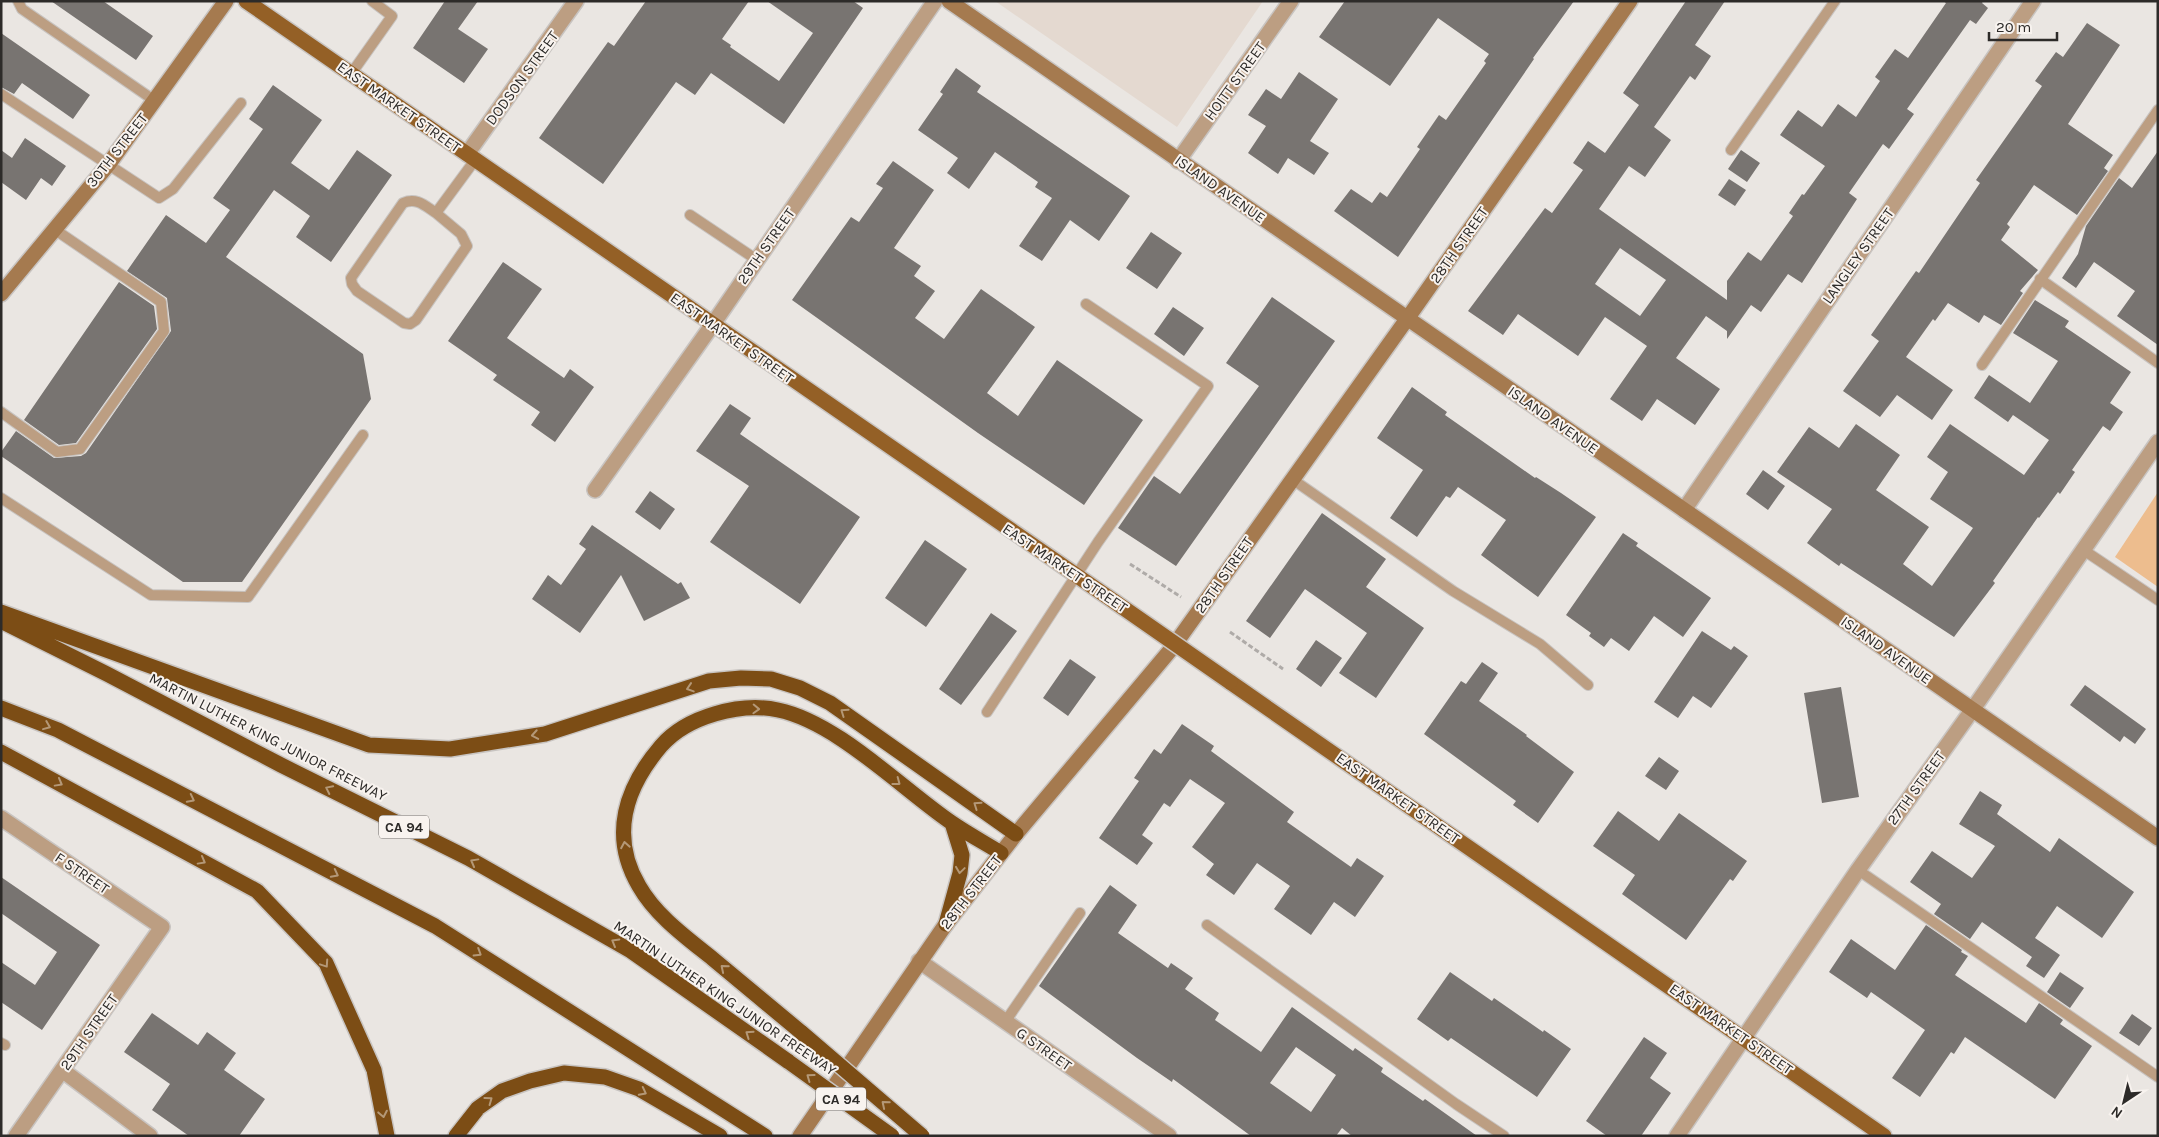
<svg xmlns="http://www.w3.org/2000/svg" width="2159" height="1137" font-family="Karla,sans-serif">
	<rect width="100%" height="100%" fill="#eae6e2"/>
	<path fill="#e4d9d0" d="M 995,1 L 1263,1 L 1177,127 Z"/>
	<path fill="#edbd8e" d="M 2158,492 L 2158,587 L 2115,557 Z"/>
	<path fill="#787471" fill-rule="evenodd" d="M 51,1 L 103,1 L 153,36 L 136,60 Z
		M 445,1 L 478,1 L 458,29 L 488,49 L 464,83 L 413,48 Z
		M 646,1 L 749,1 L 722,39 L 731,45 L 730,47 L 779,81 L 813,33 L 767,1 L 853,1 L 863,8 L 784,124 L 711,73 L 695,95 L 676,82 L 603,184 L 539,138 L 608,42 L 614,46 Z
		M 1345,1 L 1574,1 L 1533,58 L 1534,59 L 1398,257 L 1334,211 L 1351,189 L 1372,203 L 1380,192 L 1387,197 L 1420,149 L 1417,147 L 1439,115 L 1446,120 L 1486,63 L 1484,61 L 1489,54 L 1438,18 L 1390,86 L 1319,37 Z
		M 1686,1 L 1725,1 L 1695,45 L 1711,56 L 1695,80 L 1690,76 L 1654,127 L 1671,140 L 1645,177 L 1629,166 L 1599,209 L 1727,300 L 1727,281 L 1748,252 L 1761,261 L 1793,216 L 1789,213 L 1802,194 L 1804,195 L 1825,166 L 1780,135 L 1798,110 L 1822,127 L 1838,104 L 1856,117 L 1880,81 L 1875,77 L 1895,49 L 1908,58 L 1946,3 L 1943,1 L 1983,1 L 1982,3 L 1988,8 L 1976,24 L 1970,20 L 1907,109 L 1914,114 L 1889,149 L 1883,144 L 1849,193 L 1857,199 L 1802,283 L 1788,274 L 1761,312 L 1751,305 L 1727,339 L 1727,331 L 1706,316 L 1676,358 L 1720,389 L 1695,425 L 1657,399 L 1642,421 L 1610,399 L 1647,346 L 1605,317 L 1578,356 L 1518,314 L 1503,335 L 1468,311 L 1545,208 L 1552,213 L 1583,170 L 1573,163 L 1588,141 L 1605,153 L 1639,105 L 1623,93 ZM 1620,248 L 1666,280 L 1640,316 L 1595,284 Z
		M 2087,23 L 2120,45 L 2068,124 L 2113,155 L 2104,168 L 2108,171 L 2077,215 L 2034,185 L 2007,224 L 2010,227 L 2001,240 L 2038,270 L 2020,291 L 2023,293 L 2001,325 L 1984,315 L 1979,323 L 1948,303 L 1935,321 L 1933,319 L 1906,357 L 1953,390 L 1932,420 L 1897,395 L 1880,417 L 1843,391 L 1879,341 L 1871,335 L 1916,271 L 1919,273 L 1980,183 L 1976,180 L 2042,86 L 2035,81 L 2056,52 L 2063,57 Z
		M 1,33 L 90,95 L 73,119 L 22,83 L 14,94 L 1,87 Z
		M 956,68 L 981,86 L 977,92 L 1130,196 L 1099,241 L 1070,220 L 1042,261 L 1019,246 L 1052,198 L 1035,187 L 1038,182 L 995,152 L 969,189 L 947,173 L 958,158 L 918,130 L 943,94 L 940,92 Z
		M 1299,72 L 1338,99 L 1310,141 L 1329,153 L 1314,175 L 1288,158 L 1278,174 L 1248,153 L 1266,126 L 1248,115 L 1266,89 L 1281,99 Z
		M 273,85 L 322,120 L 291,163 L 329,190 L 357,150 L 392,175 L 331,262 L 296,237 L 310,216 L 274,190 L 226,257 L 363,354 L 371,399 L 242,582 L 183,582 L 1,456 L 1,452 L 16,431 L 54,458 L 81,456 L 86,453 L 171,331 L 167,298 L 127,271 L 166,215 L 206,243 L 230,210 L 213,198 L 263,129 L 249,119 Z
		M 25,138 L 66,166 L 52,186 L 41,178 L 26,200 L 1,182 L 1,150 L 12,158 Z
		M 1741,150 L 1760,163 L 1747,182 L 1728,169 Z
		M 2158,151 L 2158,345 L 2117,316 L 2135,291 L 2094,262 L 2076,288 L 2062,278 L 2078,254 L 2086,226 L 2119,178 L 2132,188 Z
		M 893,161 L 934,190 L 894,248 L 921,266 L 914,276 L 935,291 L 915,318 L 944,339 L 981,289 L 1035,327 L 987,393 L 1018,416 L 1057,360 L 1143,420 L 1084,505 L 978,433 L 792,300 L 851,217 L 859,222 L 883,188 L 876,184 Z
		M 1729,179 L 1746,190 L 1735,206 L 1718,195 Z
		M 1151,232 L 1182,253 L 1157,289 L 1126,268 Z
		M 503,262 L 542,289 L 507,338 L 564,378 L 570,369 L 594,387 L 555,442 L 531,425 L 540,412 L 493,380 L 497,375 L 448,341 Z
		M 119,282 L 154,306 L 157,329 L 76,443 L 59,445 L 24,420 Z
		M 1272,297 L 1335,341 L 1176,566 L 1118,528 L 1154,476 L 1180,494 L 1259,386 L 1226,363 Z
		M 2035,300 L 2069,321 L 2065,327 L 2131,372 L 2110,403 L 2123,412 L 2110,431 L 2103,426 L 2072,470 L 2075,472 L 2060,494 L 2058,492 L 2039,518 L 2038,517 L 1993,581 L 1995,583 L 1954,637 L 1841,563 L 1839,566 L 1807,543 L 1832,509 L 1777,472 L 1809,427 L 1839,448 L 1856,424 L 1900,455 L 1876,490 L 1929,527 L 1903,564 L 1932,586 L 1973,528 L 1930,499 L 1948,472 L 1927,457 L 1950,424 L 2024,475 L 2049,440 L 2013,415 L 2008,422 L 1974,398 L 1989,375 L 2030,403 L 2058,361 L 2013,333 Z
		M 1173,307 L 1204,328 L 1184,356 L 1154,334 Z
		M 1412,387 L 1447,412 L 1445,415 L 1535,478 L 1536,477 L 1561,493 L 1596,517 L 1538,597 L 1481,555 L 1506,520 L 1458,487 L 1450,498 L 1446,496 L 1417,537 L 1390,518 L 1423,470 L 1377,438 Z
		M 730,404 L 751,418 L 740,434 L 860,517 L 800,604 L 710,542 L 749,486 L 696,451 Z
		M 1763,470 L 1785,486 L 1768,510 L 1746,494 Z
		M 650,491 L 675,509 L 660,530 L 635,512 Z
		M 1322,513 L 1386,559 L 1366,587 L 1424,628 L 1376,698 L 1339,673 L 1367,633 L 1305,589 L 1270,638 L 1246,621 Z
		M 592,525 L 678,584 L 681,582 L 690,598 L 644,621 L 621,575 L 580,633 L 532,599 L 548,575 L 561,585 L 586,549 L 579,544 Z
		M 1623,533 L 1638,543 L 1636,546 L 1711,598 L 1683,637 L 1654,616 L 1629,651 L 1611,638 L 1604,647 L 1589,636 L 1591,633 L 1566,615 Z
		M 925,540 L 967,569 L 926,627 L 885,598 Z
		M 991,613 L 1017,631 L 961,705 L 939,689 Z
		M 1702,631 L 1731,650 L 1734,646 L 1748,656 L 1711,708 L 1693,696 L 1678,718 L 1654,702 Z
		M 1316,640 L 1342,658 L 1321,687 L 1296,669 Z
		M 1070,659 L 1096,677 L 1068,716 L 1043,698 Z
		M 1482,662 L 1498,673 L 1479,701 L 1527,735 L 1526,736 L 1574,772 L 1538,823 L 1513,805 L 1516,801 L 1424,734 L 1461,681 L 1466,684 Z
		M 2085,685 L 2146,729 L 2135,744 L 2124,736 L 2120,742 L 2070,705 Z
		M 1841,687 L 1859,797 L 1822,803 L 1804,693 Z
		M 1182,724 L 1214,746 L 1211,751 L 1294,812 L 1287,822 L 1351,867 L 1357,858 L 1384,876 L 1355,917 L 1334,902 L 1311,935 L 1274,909 L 1290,886 L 1257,863 L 1234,895 L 1206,875 L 1214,864 L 1192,847 L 1225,803 L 1190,779 L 1170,807 L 1164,803 L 1142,835 L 1153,843 L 1137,865 L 1099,838 L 1139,781 L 1134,778 L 1154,749 L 1161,754 Z
		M 1659,757 L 1679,771 L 1666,790 L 1645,776 Z
		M 1980,791 L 2002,805 L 1997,814 L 2050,852 L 2059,838 L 2134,892 L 2102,938 L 2057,906 L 2035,938 L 2060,955 L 2044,978 L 2026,966 L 2032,957 L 1982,922 L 1970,939 L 1934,914 L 1941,904 L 1910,882 L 1932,851 L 1972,878 L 1995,846 L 1959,824 Z
		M 1618,811 L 1659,841 L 1679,813 L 1747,861 L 1733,881 L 1730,879 L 1686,940 L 1622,894 L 1635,875 L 1593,846 Z
		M 1,877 L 100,945 L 42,1030 L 1,1002 L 1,962 L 35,985 L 57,952 L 1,913 Z
		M 1110,885 L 1137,905 L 1118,933 L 1168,968 L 1171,963 L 1193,978 L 1185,989 L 1219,1013 L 1215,1020 L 1261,1052 L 1292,1007 L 1353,1051 L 1355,1048 L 1383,1068 L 1381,1072 L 1423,1101 L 1425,1099 L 1477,1136 L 1352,1136 L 1342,1128 L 1336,1136 L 1251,1136 L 1173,1079 L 1172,1082 L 1137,1058 L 1039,986 ZM 1296,1047 L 1336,1075 L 1311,1112 L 1270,1083 Z
		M 1926,925 L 1962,950 L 1961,952 L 1968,956 L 1955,975 L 2026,1023 L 2039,1003 L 2063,1020 L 2060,1024 L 2092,1046 L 2055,1099 L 1965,1037 L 1954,1054 L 1951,1052 L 1920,1097 L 1892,1078 L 1925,1030 L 1871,992 L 1867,998 L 1829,972 L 1851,939 L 1895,970 Z
		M 1450,972 L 1492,1001 L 1494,998 L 1543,1032 L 1544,1030 L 1571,1049 L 1537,1097 L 1451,1038 L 1448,1041 L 1417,1019 Z
		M 2060,972 L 2084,988 L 2070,1008 L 2047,992 Z
		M 152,1013 L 198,1045 L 207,1032 L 236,1053 L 224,1070 L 265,1099 L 239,1136 L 189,1136 L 152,1110 L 170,1084 L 124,1052 Z
		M 2132,1014 L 2152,1028 L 2139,1046 L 2119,1033 Z
		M 1644,1037 L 1667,1053 L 1650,1078 L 1671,1093 L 1641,1136 L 1607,1136 L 1586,1121 Z"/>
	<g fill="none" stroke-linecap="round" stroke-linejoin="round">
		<g stroke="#c8c4c1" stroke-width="12">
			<path id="lane" d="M 18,1 L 22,9 L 155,101
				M 351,74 L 392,16 L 372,1
				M 1,94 L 159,198 L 173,189 L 241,103
				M 1731,150 L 1835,1
				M 436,213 L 461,234 L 467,246 L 416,320 L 410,324 L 404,323 L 357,291 L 352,284 L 351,278 L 403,203 C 417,197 425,206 436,213 L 475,160
				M 690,215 L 757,260
				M 2040,279 L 2158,363
				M 1982,365 L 2158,110
				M 1,412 L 57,452 L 80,449 L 164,331 L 161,302 L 54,229
				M 1292,479 L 1453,591 L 1540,644 L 1588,685
				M 1,498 L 151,595 L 248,597 L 363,435
				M 2082,549 L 2158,600
				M 987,712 L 1098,542 L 1208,386 L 1086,304
				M 1858,870 L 2158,1077
				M 1207,925 L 1456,1104 L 1504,1136
				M 1005,1022 L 1080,913
				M 1,1043 L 5,1045"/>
		</g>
		<g stroke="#c8c4c1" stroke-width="18">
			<path id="street" d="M 467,154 L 576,1
				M 1178,161 L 1291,1
				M 595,490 L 713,324 L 935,1
				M 1684,510 L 2033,1
				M 1,818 L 162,927 L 16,1136
				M 919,961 L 1169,1136
				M 62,1070 L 150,1136
				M 1677,1136 L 1858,870 L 1973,709 L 2158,442"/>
		</g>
		<g stroke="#c8c4c1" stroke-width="18">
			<path id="secondary" d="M 949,1 L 2158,838
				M 1,294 L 108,165 L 226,1
				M 800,1136 L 946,924 L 1016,834 L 1173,647 L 1407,319 L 1630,1"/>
		</g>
		<g stroke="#c8c4c1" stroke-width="18">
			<path id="primary" d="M 246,1 L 1115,602
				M 1230,682 L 1884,1136"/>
		</g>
		<g stroke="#c8c4c1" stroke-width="18">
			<path id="highway" d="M 1,612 L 369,745 L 450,749 L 545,734 L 709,681 L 741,678 L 771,679 L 800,688 L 830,703 L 1016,834
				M 1,621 L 107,674 L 281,765 L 468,858 L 631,951 L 789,1062
				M 1,708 L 58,730 L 435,926 L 765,1136
				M 1,752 L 257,891 L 326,963 L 374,1070 L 387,1136
				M 946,924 L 960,873 L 962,855 L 952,823
				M 802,1033 C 772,1008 743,984 713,959 C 687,938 656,916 639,886 C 609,835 626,787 661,746 C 687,716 741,702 778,710 C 837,722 902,789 952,823 C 968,834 985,843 1001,853
				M 456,1136 L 478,1108 L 502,1091 L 530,1081 L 564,1073 L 605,1077 L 639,1089 L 720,1136"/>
		</g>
		<path stroke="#afaba8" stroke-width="3" stroke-dasharray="5 2.5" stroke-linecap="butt" d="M 1130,564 L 1181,597
			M 1230,632 L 1283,669"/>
		<use href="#lane" stroke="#bc9e82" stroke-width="10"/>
		<use href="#street" stroke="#bc9e82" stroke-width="15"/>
		<use href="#secondary" stroke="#a57a4f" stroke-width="15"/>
		<use href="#primary" stroke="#946026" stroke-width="15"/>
		<use href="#highway" stroke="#7c4d15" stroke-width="15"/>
		<g stroke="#c8c4c1" stroke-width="18" stroke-linecap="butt">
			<path id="primary-bridge" d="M 1115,602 L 1230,682"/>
		</g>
		<g stroke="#c8c4c1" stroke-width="18" stroke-linecap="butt">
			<path id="highway-bridge" d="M 802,1033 L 922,1136
				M 789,1062 L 892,1136"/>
		</g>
		<use href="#primary-bridge" stroke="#946026" stroke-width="15"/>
		<use href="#highway-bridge" stroke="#7c4d15" stroke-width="15"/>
	</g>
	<defs><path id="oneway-chevron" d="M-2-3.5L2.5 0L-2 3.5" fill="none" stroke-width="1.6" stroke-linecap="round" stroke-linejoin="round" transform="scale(1.25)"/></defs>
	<g stroke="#b49877">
		<use href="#oneway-chevron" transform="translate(690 688) rotate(162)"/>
		<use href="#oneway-chevron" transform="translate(756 709) rotate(2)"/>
		<use href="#oneway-chevron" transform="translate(844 712) rotate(-145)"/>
		<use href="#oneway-chevron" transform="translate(47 726) rotate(22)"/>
		<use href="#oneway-chevron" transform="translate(535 735) rotate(170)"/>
		<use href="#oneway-chevron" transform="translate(897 782) rotate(37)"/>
		<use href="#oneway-chevron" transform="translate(59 783) rotate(29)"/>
		<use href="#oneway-chevron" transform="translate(329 789) rotate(-154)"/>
		<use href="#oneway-chevron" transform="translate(191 799) rotate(27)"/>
		<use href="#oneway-chevron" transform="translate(977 805) rotate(-145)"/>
		<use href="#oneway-chevron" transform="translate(625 845) rotate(-100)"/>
		<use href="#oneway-chevron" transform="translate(202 861) rotate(29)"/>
		<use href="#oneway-chevron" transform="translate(474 862) rotate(-151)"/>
		<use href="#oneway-chevron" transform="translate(960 870) rotate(98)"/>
		<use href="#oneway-chevron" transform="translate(335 874) rotate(27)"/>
		<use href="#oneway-chevron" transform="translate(615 942) rotate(-150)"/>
		<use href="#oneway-chevron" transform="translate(478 953) rotate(32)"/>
		<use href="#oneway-chevron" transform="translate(325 964) rotate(56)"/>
		<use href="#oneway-chevron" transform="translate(724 968) rotate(-140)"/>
		<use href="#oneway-chevron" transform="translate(749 1034) rotate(-145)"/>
		<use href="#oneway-chevron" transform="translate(810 1077) rotate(-144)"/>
		<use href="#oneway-chevron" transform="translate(643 1092) rotate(27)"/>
		<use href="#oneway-chevron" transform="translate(489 1100) rotate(-36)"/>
		<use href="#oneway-chevron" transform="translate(885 1104) rotate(-140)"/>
		<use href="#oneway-chevron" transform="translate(383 1114) rotate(79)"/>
	</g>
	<g text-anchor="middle" stroke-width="4" stroke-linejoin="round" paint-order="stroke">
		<g fill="#f8f3ef" stroke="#6a6764" stroke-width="1">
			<rect x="379" y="815.5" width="50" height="23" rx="4"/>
			<rect x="816" y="1087.5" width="50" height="23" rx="4"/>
		</g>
		<g font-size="14" font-weight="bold" fill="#2d2b29">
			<text x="404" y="832">CA 94</text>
			<text x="841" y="1104">CA 94</text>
		</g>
		<g font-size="15" fill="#2d2b29" stroke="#f8f3ef">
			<text transform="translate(522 78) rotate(-54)" y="5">DODSON STREET</text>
			<text transform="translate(1235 81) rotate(-54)" y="5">HOITT STREET</text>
			<text transform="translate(399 107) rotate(35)" y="5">EAST MARKET STREET</text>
			<text transform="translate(117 150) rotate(-52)" y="5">30TH STREET</text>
			<text transform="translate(1220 189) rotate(35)" y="5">ISLAND AVENUE</text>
			<text transform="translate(1459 245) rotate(-55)" y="5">28TH STREET</text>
			<text transform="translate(766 246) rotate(-55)" y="5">29TH STREET</text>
			<text transform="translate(1858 256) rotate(-55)" y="5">LANGLEY STREET</text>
			<text transform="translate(732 338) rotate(35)" y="5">EAST MARKET STREET</text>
			<text transform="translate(1553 420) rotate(35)" y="5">ISLAND AVENUE</text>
			<text transform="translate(1065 568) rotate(34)" y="5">EAST MARKET STREET</text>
			<text transform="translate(1224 575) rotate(-55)" y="5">28TH STREET</text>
			<text transform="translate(1886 650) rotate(35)" y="5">ISLAND AVENUE</text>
			<text transform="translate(268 737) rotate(27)" y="5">MARTIN LUTHER KING JUNIOR FREEWAY</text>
			<text transform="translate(1916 788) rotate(-54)" y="5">27TH STREET</text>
			<text transform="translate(1398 798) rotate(35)" y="5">EAST MARKET STREET</text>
			<text transform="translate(82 873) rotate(34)" y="5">F STREET</text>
			<text transform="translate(971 892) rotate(-52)" y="5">28TH STREET</text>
			<text transform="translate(725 998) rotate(34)" y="5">MARTIN LUTHER KING JUNIOR FREEWAY</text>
			<text transform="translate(1731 1029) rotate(35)" y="5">EAST MARKET STREET</text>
			<text transform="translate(89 1032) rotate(-55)" y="5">29TH STREET</text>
			<text transform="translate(1044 1049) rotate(35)" y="5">G STREET</text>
		</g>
	</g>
	<rect width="2159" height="1137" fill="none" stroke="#2d2b29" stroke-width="5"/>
	<g transform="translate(2124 1102) rotate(215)" stroke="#f8f3ef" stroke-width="4" paint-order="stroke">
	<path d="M0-4L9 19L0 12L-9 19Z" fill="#2d2b29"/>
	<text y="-8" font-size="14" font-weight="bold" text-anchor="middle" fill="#2d2b29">N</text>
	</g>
	<path d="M1989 32v8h68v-8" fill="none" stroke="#2d2b29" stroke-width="2.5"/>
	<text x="1996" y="32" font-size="15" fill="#2d2b29" stroke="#f8f3ef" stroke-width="4" paint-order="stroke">20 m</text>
</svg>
